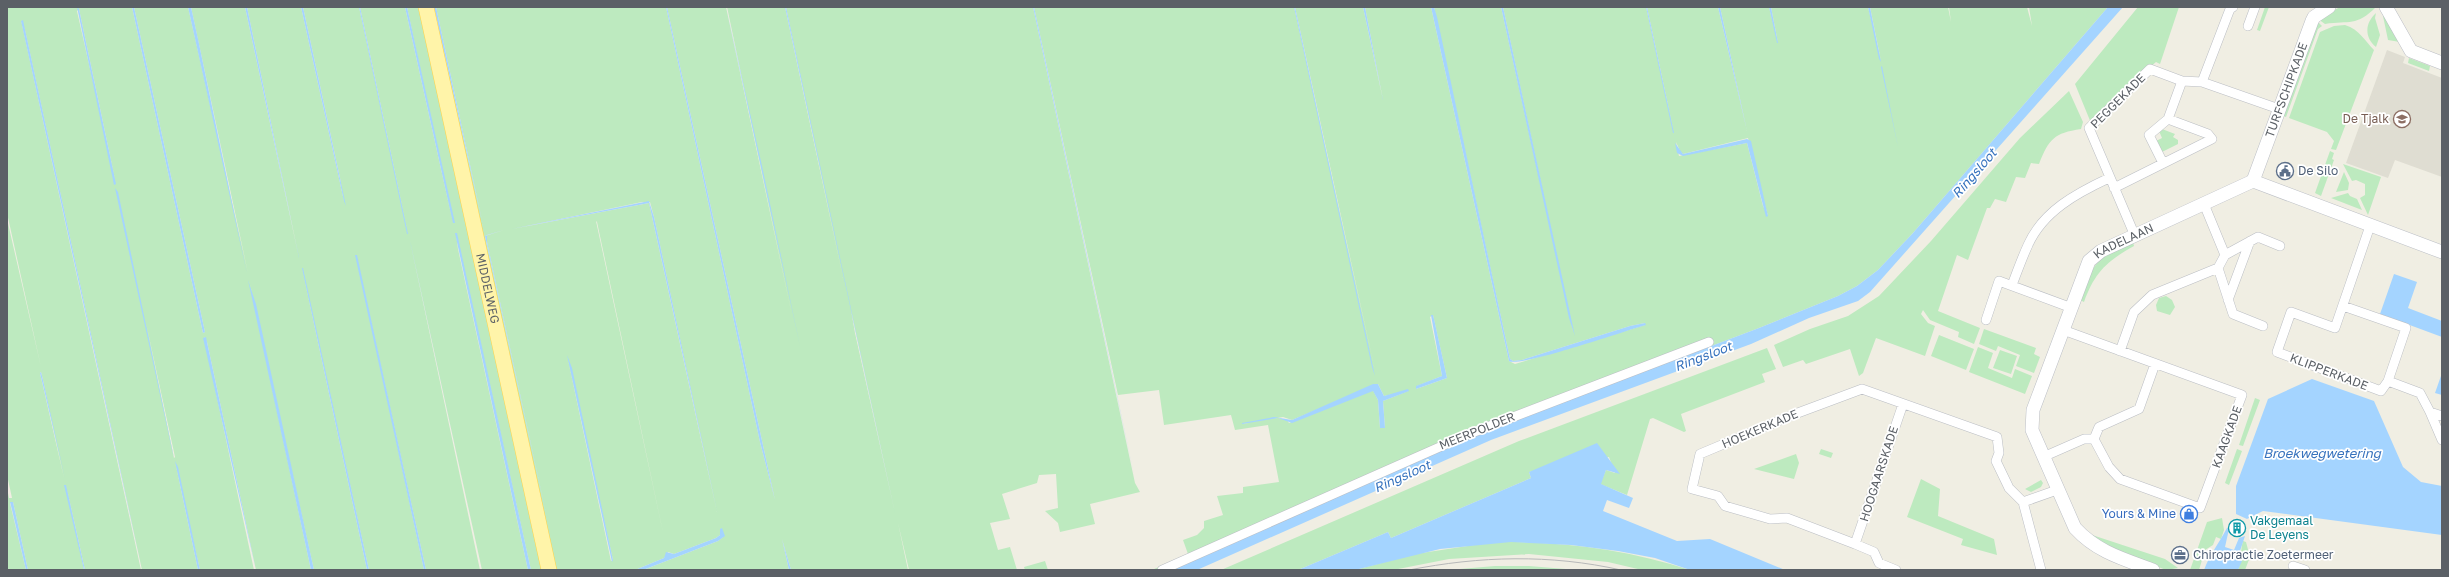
<svg xmlns="http://www.w3.org/2000/svg" width="2449" height="577" font-family="'Golos Text',sans-serif">
	<rect width="100%" height="100%" fill="#f0eee3"/>
	<path fill="#dfddd2" d="M 2387,50 L 2405,57 L 2403,63 L 2442,78 L 2442,177 L 2395,160 L 2388,178 L 2346,163 Z"/>
	<path fill="#bdeabf" fill-rule="evenodd" d="M 7,7 L 132,7 L 203,333 L 205,332 L 134,7 L 188,7 L 248,273 L 191,7 L 245,7 L 299,258 L 247,7 L 301,7 L 344,201 L 340,178 L 303,7 L 359,7 L 408,234 L 360,7 L 405,7 L 453,223 L 407,7 L 434,7 L 483,225 L 436,7 L 666,7 L 760,442 L 775,500 L 667,7 L 726,7 L 793,320 L 727,7 L 785,7 L 843,278 L 786,7 L 1033,7 L 1135,483 L 1140,492 L 1090,504 L 1095,524 L 1060,532 L 1058,523 L 1045,511 L 1058,508 L 1056,474 L 1039,475 L 1037,483 L 1002,494 L 1010,519 L 990,523 L 998,550 L 1010,547 L 1017,570 L 909,570 L 898,523 L 908,570 L 791,570 L 782,539 L 789,570 L 643,570 L 718,541 L 723,537 L 721,528 L 720,535 L 716,538 L 674,554 L 668,552 L 664,558 L 635,570 L 531,570 L 456,233 L 458,249 L 528,570 L 482,570 L 410,241 L 480,570 L 426,570 L 356,254 L 424,570 L 369,570 L 302,268 L 367,570 L 314,570 L 249,280 L 311,570 L 256,570 L 207,342 L 204,337 L 254,570 L 200,570 L 175,461 L 198,570 L 142,570 L 25,30 L 21,20 L 141,570 L 85,570 L 66,485 L 84,570 L 28,570 L 13,502 L 10,503 L 26,570 L 7,570 L 7,488 L 9,498 L 12,498 L 7,475 L 7,219 L 41,367 L 7,213 ZM 79,9 L 116,184 L 77,11 ZM 642,202 L 650,202 L 654,217 L 717,512 L 649,203 L 512,229 ZM 596,221 L 597,222 L 664,537 ZM 504,230 L 487,235 L 487,242 L 549,527 L 485,236 ZM 851,310 L 895,513 L 855,333 ZM 146,323 L 175,457 L 174,458 ZM 567,355 L 613,560 L 611,561 ZM 41,372 L 43,380 L 64,478 L 40,373 Z
		M 1034,7 L 1294,7 L 1376,375 L 1295,7 L 1363,7 L 1383,100 L 1365,7 L 1431,7 L 1509,361 L 1515,364 L 1645,325 L 1645,323 L 1630,326 L 1522,360 L 1513,361 L 1510,359 L 1434,7 L 1501,7 L 1574,336 L 1503,7 L 1646,7 L 1674,133 L 1647,7 L 1718,7 L 1747,131 L 1720,7 L 1769,7 L 1778,43 L 1771,7 L 1868,7 L 1881,61 L 1870,7 L 1948,7 L 1951,22 L 1949,7 L 2027,7 L 2032,26 L 2029,7 L 2108,7 L 1913,233 L 1878,270 L 1857,286 L 1838,296 L 1759,328 L 1457,442 L 1167,570 L 1152,570 L 1188,554 L 1183,540 L 1197,535 L 1204,528 L 1204,521 L 1223,515 L 1217,496 L 1243,493 L 1243,487 L 1279,482 L 1268,425 L 1235,430 L 1231,415 L 1164,425 L 1159,390 L 1118,395 ZM 1748,138 L 1765,205 L 1768,216 L 1763,206 L 1747,143 L 1679,156 L 1676,142 L 1680,151 L 1683,154 ZM 1433,315 L 1447,378 L 1416,389 L 1417,386 L 1442,376 L 1430,317 ZM 1378,384 L 1384,396 L 1408,391 L 1383,401 L 1385,428 L 1380,428 L 1378,400 L 1373,390 L 1289,423 L 1287,420 L 1278,418 L 1242,424 L 1283,417 L 1292,420 Z
		M 2138,7 L 2179,7 L 2160,64 L 2156,62 L 2149,68 L 2091,123 L 2075,84 Z
		M 2265,7 L 2269,7 L 2260,31 L 2257,30 Z
		M 2340,7 L 2376,7 C 2356,27 2350,20 2325,24 L 2318,19 Z
		M 2386,10 L 2400,42 L 2388,40 L 2383,16 Z
		M 2376,13 L 2375,18 L 2380,35 L 2376,47 C 2364,37 2365,23 2376,13 Z
		M 2317,21 L 2322,26 L 2318,29 L 2286,117 L 2281,115 Z
		M 2345,25 C 2360,30 2364,40 2374,50 L 2336,150 L 2331,149 L 2334,141 L 2327,132 L 2289,118 L 2320,32 L 2334,26 Z
		M 2409,58 L 2430,66 L 2429,71 L 2408,63 Z
		M 2069,91 L 2083,122 L 2081,129 C 2054,133 2049,139 2039,164 L 2031,163 L 2025,178 L 2016,177 L 2006,202 L 1995,199 L 1990,208 L 1987,208 L 1968,260 L 1957,255 L 1938,311 L 1980,328 L 1974,344 L 1958,337 L 1959,332 L 1930,320 L 1923,310 L 1921,314 L 1928,323 L 1935,326 L 1925,356 L 1876,338 L 1863,373 L 1859,376 L 1850,349 L 1806,364 L 1803,360 L 1783,367 L 1774,345 L 1810,329 L 1848,316 L 1879,296 L 1931,241 L 2020,138 Z
		M 2162,129 L 2175,134 L 2173,137 L 2178,140 L 2178,144 L 2162,152 L 2156,141 L 2162,138 L 2159,131 Z
		M 2330,151 L 2334,153 L 2332,159 L 2334,160 L 2321,196 L 2315,193 Z
		M 2343,164 L 2381,177 L 2368,215 L 2360,198 L 2365,195 L 2365,184 L 2356,180 L 2352,181 Z
		M 2344,172 L 2349,183 L 2348,190 L 2336,192 Z
		M 2348,193 L 2350,196 L 2357,199 L 2362,210 L 2331,198 Z
		M 2133,242 L 2134,246 C 2107,261 2095,272 2084,302 L 2080,300 C 2095,260 2094,260 2133,242 Z
		M 2166,296 L 2172,300 L 2175,307 L 2170,315 L 2157,311 L 2156,305 L 2159,298 Z
		M 1984,329 L 2036,348 L 2034,354 L 2040,357 L 2034,373 L 2016,366 L 2020,355 L 1998,346 L 1996,351 L 1979,344 Z
		M 1939,335 L 1974,349 L 1966,370 L 1931,356 Z
		M 1978,347 L 1993,353 L 1988,368 L 2012,378 L 2015,369 L 2032,376 L 2025,394 L 1969,372 Z
		M 1767,348 L 1776,369 L 1762,374 L 1765,382 L 1681,414 L 1686,431 L 1684,432 L 1653,418 L 1650,419 L 1627,495 L 1600,484 L 1606,470 L 1615,473 L 1609,457 L 1529,472 L 1531,478 L 1391,538 L 1388,532 L 1298,570 L 1221,570 L 1519,441 Z
		M 2000,350 L 2017,356 L 2011,374 L 1993,368 Z
		M 2255,398 L 2260,400 L 2243,446 L 2239,445 Z
		M 1821,449 L 1833,453 L 1831,458 L 1819,454 Z
		M 2237,449 L 2242,451 L 2229,485 L 2225,483 Z
		M 1796,454 L 1799,463 L 1794,479 L 1754,469 Z
		M 1921,479 L 1940,489 L 1938,516 L 1994,539 L 1997,555 L 1961,545 L 1963,539 L 1907,517 Z
		M 2041,480 L 2043,483 L 2041,487 L 2031,492 L 2025,489 Z
		M 2222,518 L 2224,530 L 2221,539 L 2216,537 L 2213,545 L 2205,550 L 2199,570 L 2190,570 L 2207,522 Z
		M 2086,533 L 2165,559 L 2178,568 L 2166,570 L 2103,545 Z
		M 2243,541 L 2246,542 L 2250,557 L 2245,570 L 2238,570 C 2242,560 2240,551 2243,541 Z
		M 1494,542 C 1561,541 1626,549 1690,570 L 1642,570 L 1608,562 L 1529,554 L 1449,559 L 1393,570 L 1355,570 L 1415,554 Z
		M 1045,561 L 1048,570 L 1025,570 L 1024,567 Z
		M 1495,566 L 1529,566 L 1578,570 L 1448,570 Z"/>
	<path fill="#a4d4ff" d="M 77,7 L 79,9 L 116,184 L 114,185 Z
		M 132,7 L 134,7 L 205,332 L 203,333 Z
		M 188,7 L 191,7 L 198,39 L 247,274 Z
		M 245,7 L 247,7 L 299,258 L 299,257 Z
		M 301,7 L 303,7 L 346,206 L 344,201 Z
		M 359,7 L 360,7 L 408,234 L 407,234 Z
		M 405,7 L 407,7 L 455,223 L 453,223 Z
		M 434,7 L 436,7 L 483,225 Z
		M 666,7 L 667,7 L 775,500 L 760,442 Z
		M 726,7 L 762,166 L 800,346 Z
		M 785,7 L 786,7 L 895,513 Z
		M 1033,7 L 1034,7 L 1136,484 Z
		M 1294,7 L 1295,7 L 1375,376 L 1372,367 Z
		M 1363,7 L 1365,7 L 1383,100 L 1383,99 Z
		M 1431,7 L 1434,7 L 1437,17 L 1510,359 L 1513,361 L 1522,360 L 1630,326 L 1645,323 L 1646,325 C 1627,330 1519,368 1509,361 Z
		M 1501,7 L 1503,7 L 1575,336 L 1569,318 Z
		M 1646,7 L 1647,7 L 1674,133 L 1673,133 Z
		M 1718,7 L 1720,7 L 1747,131 Z
		M 1769,7 L 1771,7 L 1778,43 L 1777,43 Z
		M 1868,7 L 1870,7 L 1881,62 L 1879,59 Z
		M 2108,7 L 2123,7 L 1870,292 L 1858,301 L 1809,318 L 1751,344 L 1491,440 L 1197,570 L 1167,570 L 1457,442 L 1759,328 L 1838,296 L 1857,286 L 1878,270 L 1913,233 Z
		M 23,20 L 142,570 L 21,21 Z
		M 1882,66 L 1898,147 L 1881,67 Z
		M 1747,139 L 1751,141 L 1768,216 L 1766,217 L 1747,143 L 1683,156 L 1677,153 L 1675,143 L 1683,154 Z
		M 115,188 L 118,192 L 174,458 L 172,450 Z
		M 649,201 L 654,217 L 718,515 L 649,203 L 511,229 Z
		M 503,230 L 487,235 L 487,242 L 549,527 L 485,236 Z
		M 455,233 L 457,233 L 531,570 L 528,570 Z
		M 410,241 L 411,245 L 482,570 Z
		M 355,255 L 357,255 L 426,570 L 424,570 Z
		M 302,268 L 303,268 L 369,570 L 367,570 Z
		M 2394,274 L 2417,282 L 2408,308 L 2442,321 L 2442,337 L 2380,314 Z
		M 248,280 L 256,304 L 314,570 L 311,570 Z
		M 1431,315 L 1433,315 L 1434,319 L 1447,378 L 1416,389 L 1416,386 L 1442,376 Z
		M 206,337 L 207,342 L 256,570 L 203,338 Z
		M 567,355 L 572,368 L 613,560 L 612,562 Z
		M 41,372 L 43,380 L 65,478 L 40,373 Z
		M 2442,373 L 2442,395 L 2435,393 Z
		M 2312,379 L 2374,401 L 2403,467 L 2421,482 L 2442,486 L 2442,535 L 2263,511 L 2247,519 L 2236,514 L 2236,486 L 2268,399 Z
		M 1373,384 L 1378,384 L 1384,396 L 1408,389 L 1409,391 L 1383,401 L 1385,428 L 1380,428 L 1378,400 L 1373,391 L 1292,423 L 1278,418 L 1242,424 L 1242,423 L 1274,417 L 1292,420 Z
		M 1597,443 L 1620,474 L 1606,470 L 1601,484 L 1633,498 L 1629,508 L 1607,500 L 1603,511 L 1677,541 L 1710,539 L 1785,570 L 1690,570 L 1655,558 L 1618,551 L 1571,545 L 1511,542 L 1440,549 L 1355,570 L 1298,570 L 1388,532 L 1391,538 L 1531,478 L 1529,472 Z
		M 175,461 L 178,467 L 200,570 L 198,570 Z
		M 64,485 L 66,485 L 85,570 L 84,570 Z
		M 13,502 L 28,570 L 26,570 L 12,510 L 10,502 Z
		M 722,528 L 725,536 L 718,541 L 643,570 L 635,570 L 664,558 L 666,552 L 674,554 L 716,538 L 720,535 L 720,529 Z
		M 2227,528 L 2229,529 L 2225,547 L 2234,550 L 2239,538 L 2245,536 L 2240,551 L 2242,561 L 2238,570 L 2204,570 C 2210,554 2219,543 2227,528 Z
		M 782,539 L 791,570 L 789,570 Z"/>
	<g fill="none" stroke-linecap="round" stroke-linejoin="round">
		<g stroke="#bbbec4" stroke-width="10">
			<path id="street" d="M 2248,26 L 2255,7
				M 2202,82 L 2230,9 L 2233,7
				M 2163,163 L 2149,135 L 2168,119 L 2182,81
				M 2114,188 L 2212,139 L 2208,134 L 2168,119
				M 2204,204 L 2225,255
				M 2135,236 L 2089,128 L 2150,69 L 2182,81 L 2202,82 L 2279,109
				M 2012,285 C 2017,272 2022,258 2028,245 C 2043,211 2077,193 2109,178
				M 2228,300 L 2250,241
				M 2343,306 L 2406,328 L 2388,381 L 2381,391 L 2277,352 L 2291,312 L 2335,328 L 2370,226
				M 1986,320 L 1999,281 L 2072,308
				M 2263,326 L 2233,314 L 2218,268 L 2225,255 L 2258,237 L 2280,246
				M 2063,330 L 2242,395 L 2200,508 L 2120,479 L 2109,467 L 2094,439
				M 2120,351 L 2134,312 L 2152,295 L 2218,268
				M 2388,381 L 2420,393 L 2430,412 L 2442,416
				M 2430,412 L 2442,440
				M 2094,439 L 2099,427 L 2139,409 L 2155,364
				M 2043,457 L 2084,439 L 2094,439
				M 2023,502 L 2057,490
				M 1855,544 L 1903,404
				M 2293,566 L 2305,570
				M 1162,570 L 1469,434 L 1709,342
				M 1896,570 L 1879,563 L 1874,552 L 1855,544 L 1787,518 L 1770,519 L 1725,506 L 1718,496 L 1692,489 L 1700,454 L 1795,414 L 1862,389 L 1997,437 L 1999,453 L 1996,461 L 2009,488 L 2023,502 L 2041,570"/>
		</g>
		<g stroke="#bcbfc6" stroke-width="14">
			<g id="secondary">
				<path d="M 2386,7 L 2411,51 L 2442,63"/>
				<path id="s1" d="M 2253,181 L 2312,21 L 2314,17 L 2329,7"/>
				<path id="s2" d="M 2153,570 C 2123,559 2097,552 2075,528 L 2032,430 L 2033,410 L 2089,261 L 2101,251 L 2253,181 L 2442,252"/>
			</g>
		</g>
		<g stroke="#ffd44d" stroke-width="16">
			<g id="primary">
				<path id="s3" d="M 426,7 L 549,570"/>
			</g>
		</g>
		<use href="#street" stroke="#fff" stroke-width="9"/>
		<use href="#secondary" stroke="#fff" stroke-width="13"/>
		<use href="#primary" stroke="#fff4a9" stroke-width="15"/>
		<path stroke="#b7b8b9" stroke-width="1" d="M 1409,570 C 1480,556 1550,554 1621,570"/>
	</g>
	<defs>
		<g id="school-ring" transform="scale(0.9)"><circle r="9.5" fill="#fff" stroke="#8d6e63" stroke-width="1.5"/><path d="M0-5L7-2L0 1L-7-2ZM-4 1L0 2.5L4 1V4Q0 6-4 4Z" fill="#8d6e63"/></g>
		<g id="civic-ring" transform="scale(0.9)"><circle r="9.5" fill="#fff" stroke="#5c6f8a" stroke-width="1.5"/><path d="M-.6-6.5H3V-4.5H.6V-3L4-1V1h2V6H-6V1h2V-1L-.6-3ZM-1.2 2.5V6h2.4V2.5Z" fill="#5c6f8a"/></g>
		<g id="shop-ring" transform="scale(0.9)"><circle r="9.5" fill="#fff" stroke="#3f7fe0" stroke-width="1.5"/><path d="M-5-2.5h2.3a2.7 3.5 0 0 1 5.4 0H5L5.5 6h-11ZM-1.5-2.5h3a1.5 2.3 0 0 0-3 0Z" fill="#3f7fe0"/></g>
		<g id="building-ring" transform="scale(0.9)"><circle r="9.5" fill="#fff" stroke="#0f9aa8" stroke-width="1.5"/><path d="M-4-6H4V6H1V3H-1V6H-4ZM-2.5-4.3h1.7v1.8h-1.7ZM.8-4.3h1.7v1.8H.8ZM-2.5-1h1.7V.8h-1.7ZM.8-1h1.7V.8H.8Z" fill="#0f9aa8"/></g>
		<g id="office-ring" transform="scale(0.9)"><circle r="9.5" fill="#fff" stroke="#5c6f8a" stroke-width="1.5"/><path d="M-6-3h4V-5.5h4V-3h4V5H-6ZM-1-4.5V-3h2v-1.5ZM-6 0V1H6V0Z" fill="#5c6f8a"/></g>
	</defs>
	<g fill-rule="evenodd">
		<use href="#school-ring" x="2402" y="119"/>
		<use href="#civic-ring" x="2285" y="171"/>
		<use href="#shop-ring" x="2189" y="514"/>
		<use href="#building-ring" x="2237" y="528"/>
		<use href="#office-ring" x="2180" y="555"/>
	</g>
	<g text-anchor="middle" stroke-width="3.5" stroke-linejoin="round" paint-order="stroke">
		<g font-size="12" fill="#5b6066" stroke="#fff">
			<text dy="4" stroke="none"><textPath href="#s1" startOffset="97">TURFSCHIPKADE</textPath></text>
			<text transform="translate(2118 101) rotate(-45)" y="4">PEGGEKADE</text>
			<text dy="4" stroke="none"><textPath href="#s2" startOffset="416">KADELAAN</textPath></text>
			<text dy="4" stroke="none"><textPath href="#s3" startOffset="288">MIDDELWEG</textPath></text>
			<text transform="translate(2329 372) rotate(21)" y="4">KLIPPERKADE</text>
			<text transform="translate(1760 429) rotate(-23)" y="4">HOEKERKADE</text>
			<text transform="translate(1477 431) rotate(-22)" y="4">MEERPOLDER</text>
			<text transform="translate(2227 437) rotate(-70)" y="4">KAAGKADE</text>
			<text transform="translate(1879 474) rotate(-72)" y="4">HOOGAARSKADE</text>
		</g>
		<g font-size="12" fill="#785e54" stroke="#fff" text-anchor="end">
			<text x="2389" y="123">De Tjalk</text>
		</g>
		<g font-size="12" fill="#4e5e75" stroke="#fff" text-anchor="start">
			<text x="2298" y="175">De Silo</text>
			<text x="2193" y="559">Chiropractie Zoetermeer</text>
		</g>
		<g font-size="12" fill="#366cbe" stroke="#fff" text-anchor="end">
			<text x="2176" y="518">Yours &amp; Mine</text>
		</g>
		<g font-size="12" fill="#0d838f" stroke="#fff" text-anchor="start">
			<text x="2250" y="525">Vakgemaal<tspan x="2250" dy="14">De Leyens</tspan></text>
		</g>
		<g font-size="13" font-style="italic" fill="#3672bd" stroke="#fff">
			<text transform="translate(1974 173) rotate(-49)" y="5">Ringsloot</text>
			<text transform="translate(1703 356) rotate(-21)" y="5">Ringsloot</text>
			<text x="2322" y="458">Broekwegwetering</text>
			<text transform="translate(1402 476) rotate(-24)" y="5">Ringsloot</text>
		</g>
	</g>
	<rect width="2449" height="577" fill="none" stroke="#5b6066" stroke-width="16"/>
</svg>
